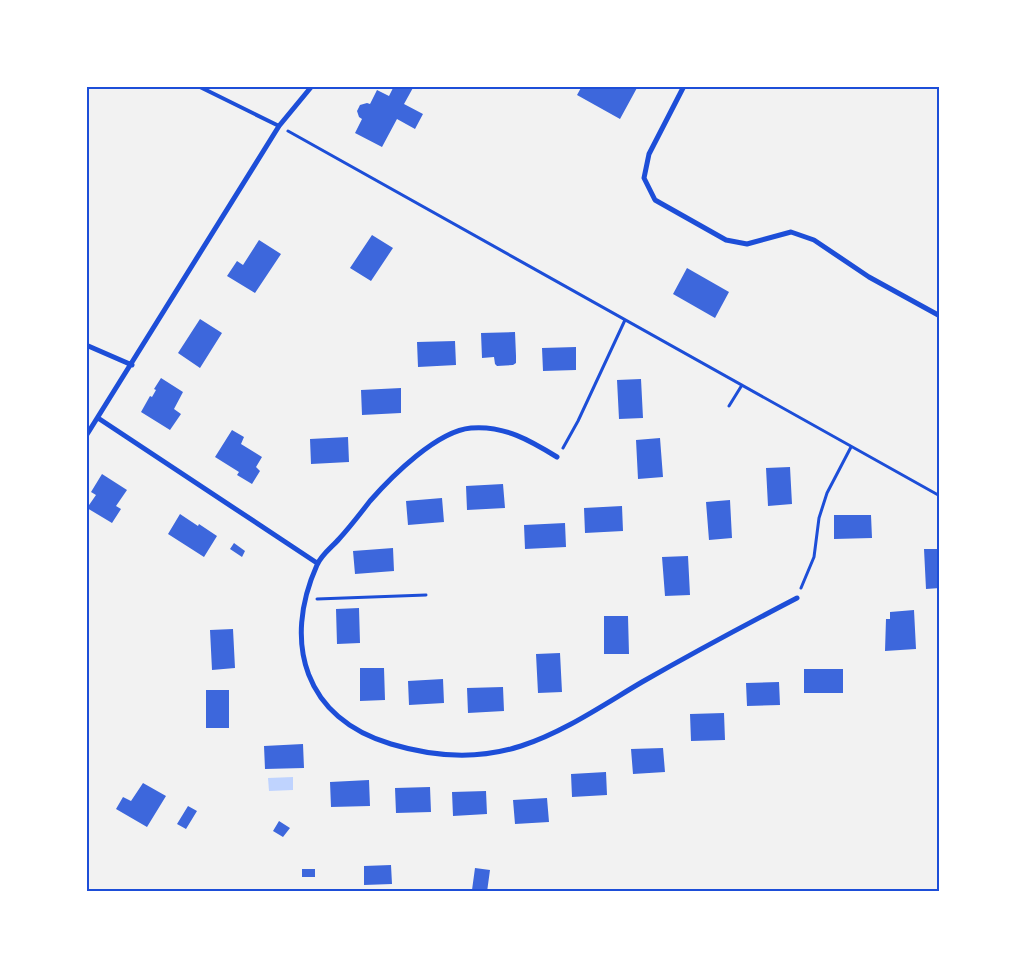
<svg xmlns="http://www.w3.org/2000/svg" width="1026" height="978" font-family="Rubik,sans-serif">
	<rect width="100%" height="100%" fill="#f2f2f2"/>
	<path fill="#bfd3fe" d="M 293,777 L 293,790 L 269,791 L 268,778 Z"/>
	<path fill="#3d67dc" d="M 394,86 L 414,86 L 404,104 L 423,114 L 415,129 L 397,119 L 382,147 L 355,133 L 362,119 L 359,117 L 357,111 L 360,105 L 367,103 L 370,104 L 377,90 L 389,96 Z
		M 582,86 L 638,86 L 620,119 L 577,95 Z
		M 372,235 L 393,248 L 371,281 L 350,268 Z
		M 259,240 L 281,254 L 255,293 L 227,276 L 237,261 L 243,265 Z
		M 687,268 L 729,292 L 715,318 L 673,294 Z
		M 200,319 L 222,333 L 200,368 L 178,353 Z
		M 515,332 L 516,356 L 516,363 L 513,365 L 497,366 L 495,364 L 494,357 L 482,358 L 481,333 Z
		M 455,341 L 456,365 L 418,367 L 417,342 Z
		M 576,347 L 576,370 L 543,371 L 542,348 Z
		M 161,378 L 183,392 L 174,409 L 181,414 L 170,430 L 141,412 L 150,396 L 152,397 L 156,390 L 154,389 Z
		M 641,379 L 643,418 L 619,419 L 617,380 Z
		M 401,388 L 401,413 L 362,415 L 361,390 Z
		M 232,430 L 244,437 L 241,444 L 262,457 L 256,467 L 260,471 L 252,484 L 237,475 L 239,472 L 215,457 Z
		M 348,437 L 349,462 L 311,464 L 310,439 Z
		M 660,438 L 663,477 L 638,479 L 636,440 Z
		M 790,467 L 792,504 L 768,506 L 766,468 Z
		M 102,474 L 127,490 L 116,506 L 121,509 L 112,523 L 87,508 L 96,495 L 91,492 Z
		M 503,484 L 505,508 L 467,510 L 466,486 Z
		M 442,498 L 444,522 L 408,525 L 406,501 Z
		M 730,500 L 732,538 L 709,540 L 706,502 Z
		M 622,506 L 623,531 L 585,533 L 584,508 Z
		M 180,514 L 198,526 L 199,524 L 217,536 L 204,557 L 168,534 Z
		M 834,515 L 871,515 L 872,538 L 834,539 Z
		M 565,523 L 566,547 L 525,549 L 524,525 Z
		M 234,543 L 245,551 L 242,557 L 230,549 Z
		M 393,548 L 394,571 L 355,574 L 353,551 Z
		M 924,549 L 940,549 L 940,588 L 926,589 Z
		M 688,556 L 690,595 L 665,596 L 662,557 Z
		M 359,608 L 360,643 L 337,644 L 336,609 Z
		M 914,610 L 916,649 L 885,651 L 886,619 L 890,619 L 890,612 Z
		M 604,616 L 628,616 L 629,654 L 604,654 Z
		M 233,629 L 235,668 L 212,670 L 210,630 Z
		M 560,653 L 562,692 L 538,693 L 536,654 Z
		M 360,668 L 384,668 L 385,700 L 360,701 Z
		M 804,669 L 843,669 L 843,693 L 804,693 Z
		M 443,679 L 444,703 L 409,705 L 408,681 Z
		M 779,682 L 780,705 L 747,706 L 746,683 Z
		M 503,687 L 504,711 L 468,713 L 467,688 Z
		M 206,690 L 229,690 L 229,728 L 206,728 Z
		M 724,713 L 725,740 L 691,741 L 690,714 Z
		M 303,744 L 304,768 L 265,769 L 264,746 Z
		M 663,748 L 665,772 L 633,774 L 631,749 Z
		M 606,772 L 607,795 L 572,797 L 571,774 Z
		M 369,780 L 370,806 L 331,807 L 330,782 Z
		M 143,783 L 166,796 L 147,827 L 116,809 L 123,797 L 131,801 Z
		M 430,787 L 431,812 L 396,813 L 395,788 Z
		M 486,791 L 487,814 L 453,816 L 452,792 Z
		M 547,798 L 549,822 L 515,824 L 513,800 Z
		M 188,806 L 197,811 L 186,829 L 177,824 Z
		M 279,821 L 290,828 L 283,837 L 273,831 Z
		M 391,865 L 392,884 L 364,885 L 364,866 Z
		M 475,868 L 490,870 L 487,892 L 472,890 Z
		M 302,869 L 315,869 L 315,877 L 302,877 Z"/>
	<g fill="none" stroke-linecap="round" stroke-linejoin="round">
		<path stroke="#1d4ed8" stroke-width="3" d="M 288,131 L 940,496
			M 729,406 L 742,385
			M 563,448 L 578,421 L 625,320
			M 801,588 L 814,557 L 819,518 L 827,493 L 851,447
			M 317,599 L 426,595"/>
		<path stroke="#1d4ed8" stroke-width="4" d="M 198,86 L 279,126"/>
		<path stroke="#1d4ed8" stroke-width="5" d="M 684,86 L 649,154 L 644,178 L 655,200 L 726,240 L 747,244 L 791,232 L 814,240 L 869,277 L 940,316
			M 86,345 L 132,365
			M 98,418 L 317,563
			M 86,436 L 279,126 L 312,86
			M 557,457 C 531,441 504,425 471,428 C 437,431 392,476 370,501 C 360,514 350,527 339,539 C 332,547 321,555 317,565 C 282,643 305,719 391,744 C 434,757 478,760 521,746 C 564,732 603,705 642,682 C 693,653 745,625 797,598"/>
	</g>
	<rect width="1026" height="978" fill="none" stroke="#ffffff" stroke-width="175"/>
	<rect x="88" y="88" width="850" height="802" fill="none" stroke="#1d4ed8" stroke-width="2"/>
</svg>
